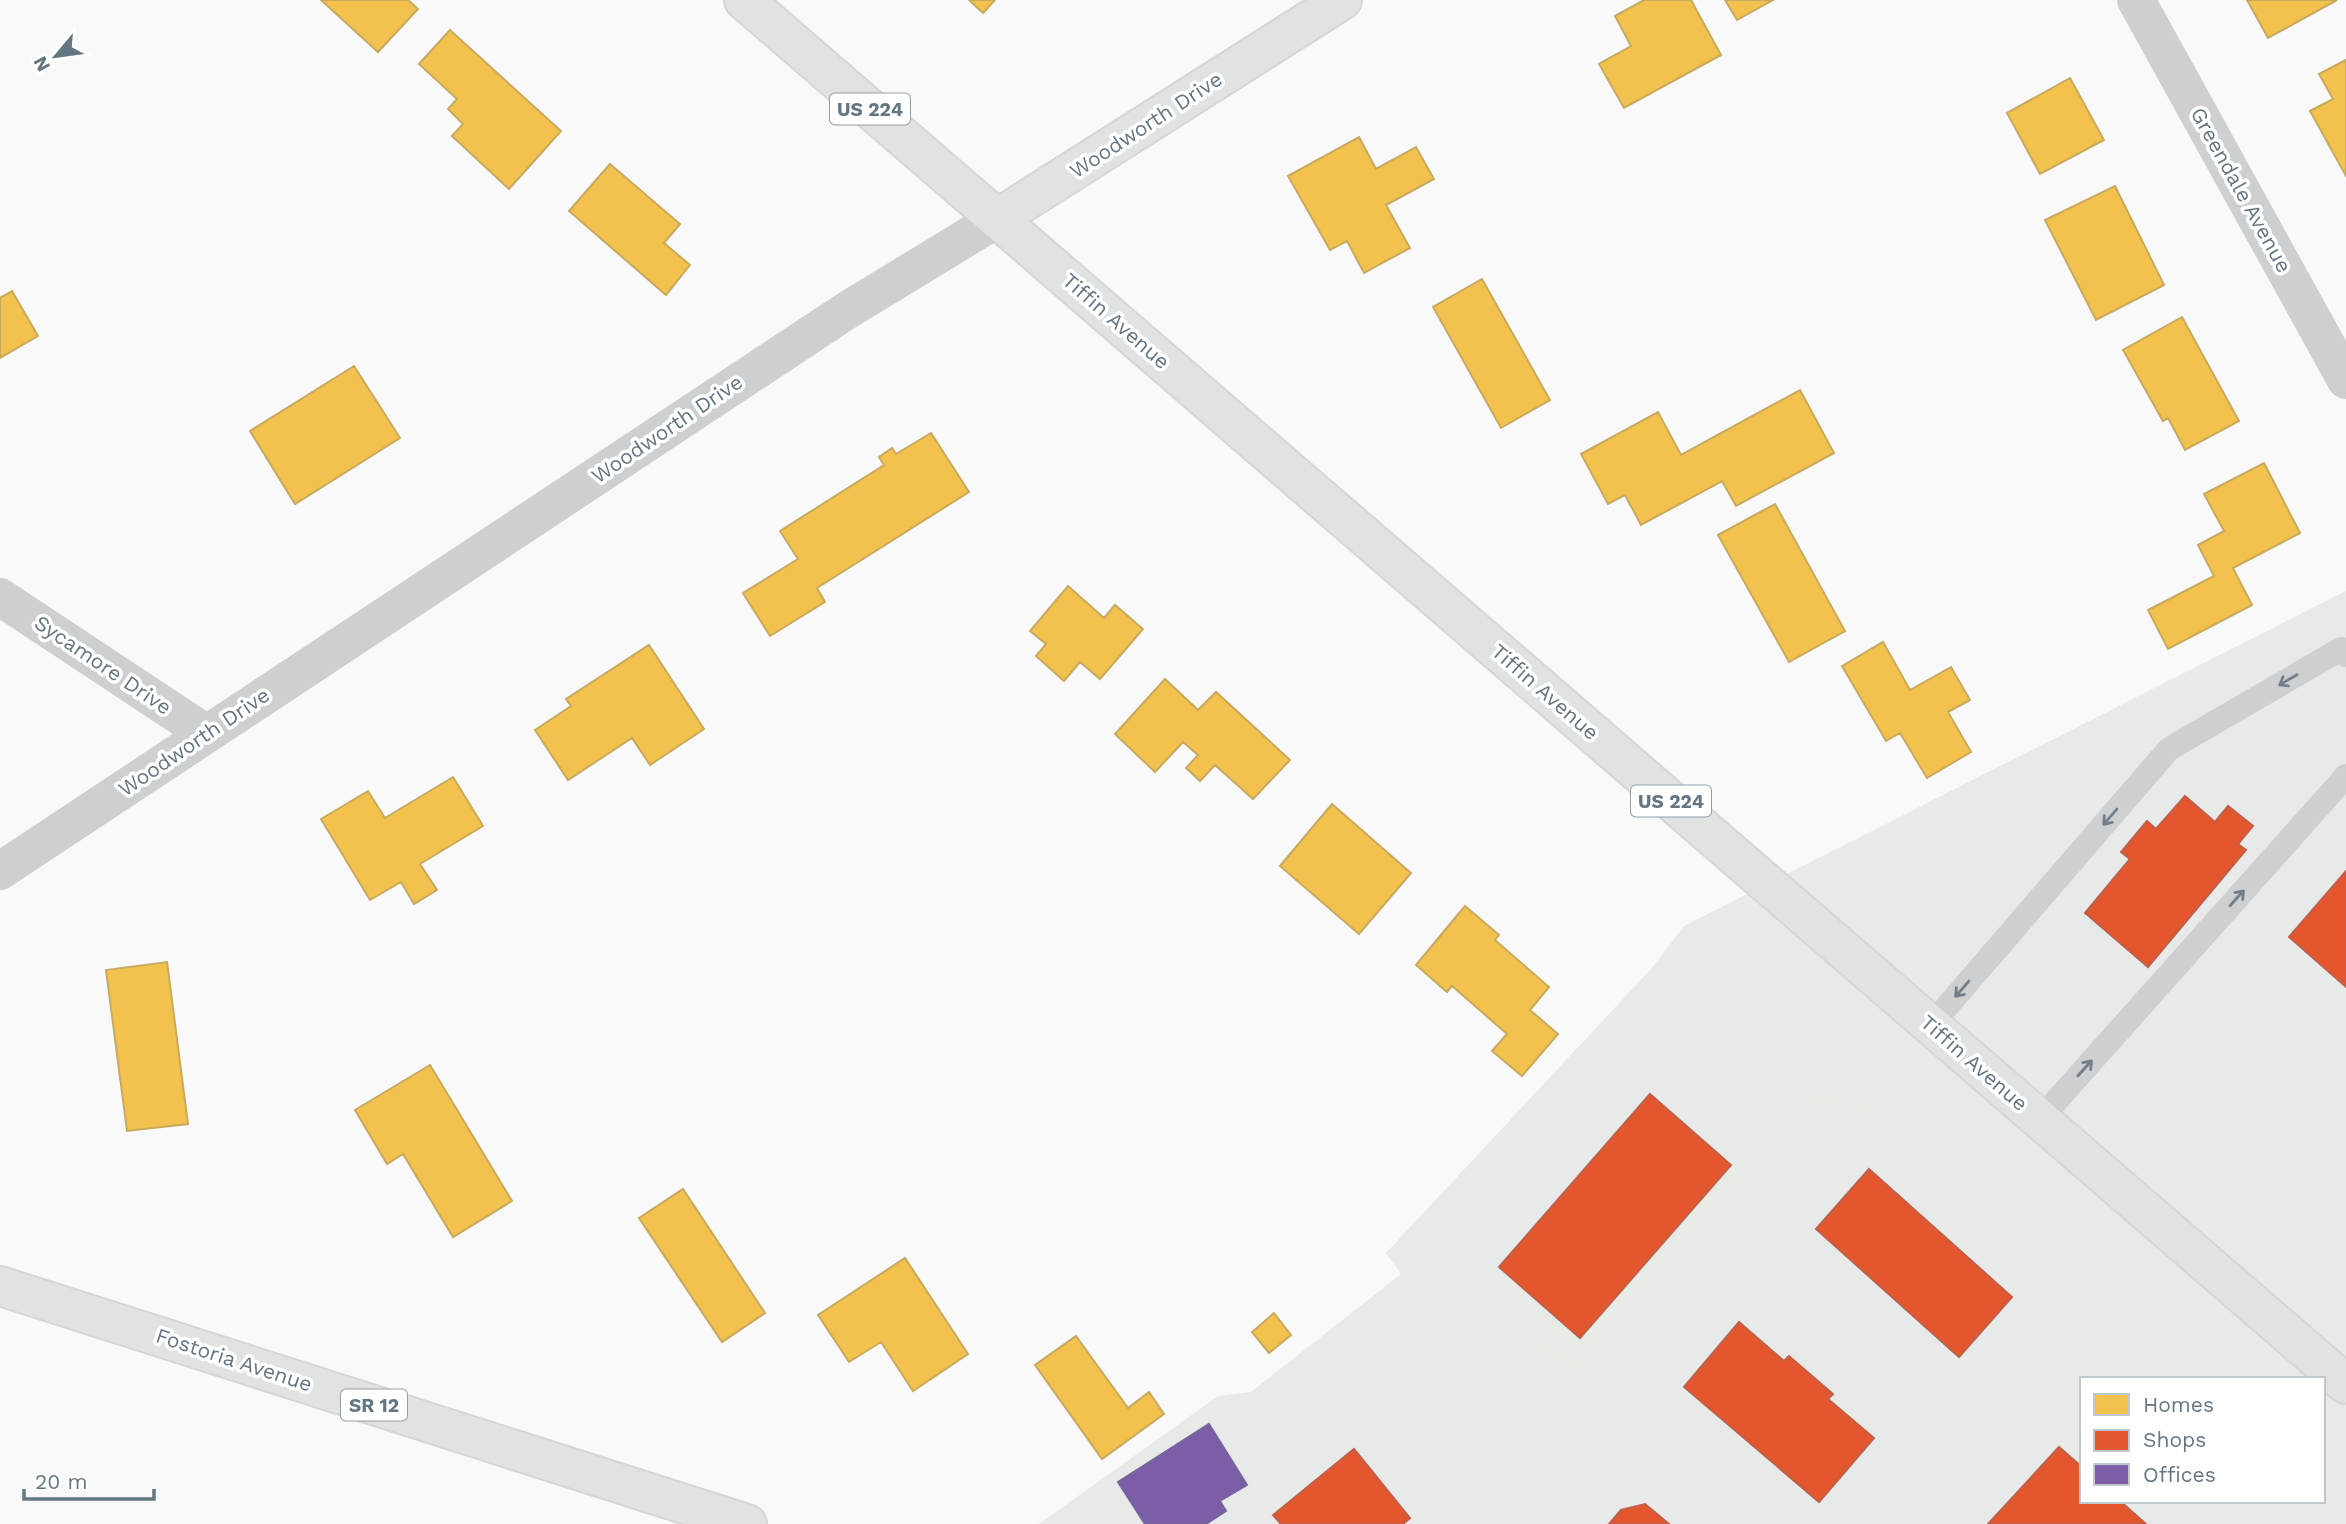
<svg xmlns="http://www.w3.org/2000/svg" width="2346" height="1524" font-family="'Work Sans',sans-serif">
	<rect width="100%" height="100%" fill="#f9f9f9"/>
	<path fill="#e8e9e9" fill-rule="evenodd" d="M 2346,591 L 2346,1524 L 1039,1524 L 1218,1396 L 1251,1392 L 1401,1274 L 1386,1253 L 1651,969 L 1684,926 ZM 2082,1379 L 2323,1379 L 2323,1501 L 2082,1501 Z"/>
	<path fill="#e8ebe6" d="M 1783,980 L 2071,1233 L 2058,1243 L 2051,1242 L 1895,1105 L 1878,1100 L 1867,1108 L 1853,1111 C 1834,1101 1830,1097 1809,1105 L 1575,1369 L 1557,1357 L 1479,1320 L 1513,1280 L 1579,1337 L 1731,1165 C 1732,1150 1749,1129 1763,1125 L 1835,1048 L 1761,987 Z"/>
	<path fill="#f2c14e" stroke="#c8aa5e" stroke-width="2" d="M 321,0 L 408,0 L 418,9 L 378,52 Z
		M 969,0 L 995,0 L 983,13 Z
		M 1644,0 L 1691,0 L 1721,55 L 1624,108 L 1599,64 L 1631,46 L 1615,16 Z
		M 1725,0 L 1773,0 L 1737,20 Z
		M 2247,0 L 2337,0 L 2268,38 Z
		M 450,30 L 561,131 L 509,189 L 452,136 L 463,124 L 448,109 L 457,99 L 419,64 Z
		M 2346,60 L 2346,176 L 2310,111 L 2333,99 L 2319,74 Z
		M 2070,78 L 2104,140 L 2040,174 L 2007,113 Z
		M 1359,137 L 1376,169 L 1416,147 L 1434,179 L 1386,205 L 1410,248 L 1364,273 L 1347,241 L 1330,250 L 1288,176 Z
		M 610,164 L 680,224 L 664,243 L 690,265 L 666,295 L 569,211 Z
		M 2115,186 L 2164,285 L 2096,320 L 2045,220 Z
		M 1482,279 L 1550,400 L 1501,428 L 1433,307 Z
		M 12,291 L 38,336 L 0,358 L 0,298 Z
		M 2182,317 L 2239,421 L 2185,450 L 2168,418 L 2163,421 L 2123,350 Z
		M 354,366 L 400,438 L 295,504 L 250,431 Z
		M 1800,390 L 1834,453 L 1736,506 L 1722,481 L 1641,525 L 1625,495 L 1608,504 L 1581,454 L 1658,412 L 1681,455 Z
		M 931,433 L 969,492 L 817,588 L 825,602 L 770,636 L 743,593 L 798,559 L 780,531 L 884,465 L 879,457 L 892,448 L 896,454 Z
		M 2264,463 L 2300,533 L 2233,568 L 2252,605 L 2168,649 L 2148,610 L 2214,576 L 2198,545 L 2224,531 L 2204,494 Z
		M 1775,504 L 1845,631 L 1789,662 L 1718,535 Z
		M 1068,586 L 1104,618 L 1115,605 L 1143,629 L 1100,679 L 1080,662 L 1064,681 L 1036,656 L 1046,644 L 1030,631 Z
		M 1883,642 L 1910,690 L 1951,667 L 1970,700 L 1948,712 L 1971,752 L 1927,778 L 1900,733 L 1886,741 L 1842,666 Z
		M 649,645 L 704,729 L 650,765 L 632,738 L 568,780 L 535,730 L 571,706 L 566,699 Z
		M 1165,679 L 1198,710 L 1216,692 L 1290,760 L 1253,799 L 1215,765 L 1200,781 L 1186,768 L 1198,755 L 1183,742 L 1155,772 L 1115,734 Z
		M 453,777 L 483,826 L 420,864 L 437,890 L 414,904 L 401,882 L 370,900 L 321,819 L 368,791 L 385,818 Z
		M 1332,804 L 1411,873 L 1359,934 L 1280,866 Z
		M 1465,906 L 1499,935 L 1495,940 L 1549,987 L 1530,1010 L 1558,1034 L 1522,1076 L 1492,1051 L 1507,1034 L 1452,986 L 1447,992 L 1416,965 Z
		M 167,962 L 188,1124 L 127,1131 L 106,970 Z
		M 430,1065 L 512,1201 L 453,1237 L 403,1154 L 387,1164 L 355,1110 Z
		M 683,1189 L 765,1313 L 722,1342 L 639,1218 Z
		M 905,1258 L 968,1354 L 913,1391 L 881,1342 L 849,1362 L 818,1315 Z
		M 1274,1313 L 1291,1335 L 1269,1353 L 1252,1332 Z
		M 1076,1336 L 1128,1408 L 1149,1392 L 1164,1414 L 1102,1459 L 1035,1365 Z"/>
	<path fill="#e4572e" stroke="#be6048" stroke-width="2" d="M 2185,796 L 2215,822 L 2228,806 L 2253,826 L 2238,844 L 2246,850 L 2148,967 L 2085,913 L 2130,859 L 2121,852 L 2147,821 L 2156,829 Z
		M 2346,871 L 2346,987 L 2289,937 Z
		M 1650,1094 L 1731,1165 L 1580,1338 L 1499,1267 Z
		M 1869,1169 L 2012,1297 L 1959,1357 L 1816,1229 Z
		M 1739,1322 L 1784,1361 L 1789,1356 L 1833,1394 L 1828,1399 L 1874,1438 L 1819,1502 L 1684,1387 Z
		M 2059,1447 L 2082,1467 L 2082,1501 L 2120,1501 L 2146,1524 L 1988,1524 Z
		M 1354,1449 L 1410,1518 L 1403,1524 L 1281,1524 L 1273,1515 Z
		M 1645,1504 L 1669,1524 L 1609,1524 L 1621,1510 Z"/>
	<path fill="#7b5ea7" stroke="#74659c" stroke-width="2" d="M 1209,1424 L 1247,1485 L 1220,1501 L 1226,1511 L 1206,1524 L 1145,1524 L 1118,1482 Z"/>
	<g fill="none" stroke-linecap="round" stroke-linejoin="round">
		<g stroke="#d5d6d7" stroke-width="42">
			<path id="secondary" d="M 997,219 L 1342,0"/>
		</g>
		<g stroke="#d5d6d7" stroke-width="42">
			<path id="primary" d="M 0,1286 L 747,1524"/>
		</g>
		<g stroke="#d5d6d6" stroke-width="42">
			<path id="highway" d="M 744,0 L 2346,1384"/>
		</g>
		<path stroke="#cecfd0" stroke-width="24" d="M 1931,1025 L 2169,749 L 2341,649 L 2346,655
			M 2040,1119 L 2346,776"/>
		<path stroke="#cecfd0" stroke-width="38" d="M 2136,0 L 2346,380
			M 0,597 L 207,734
			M 0,871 L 846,311 L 997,219"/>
		<use href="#secondary" stroke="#e1e2e2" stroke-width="38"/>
		<use href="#primary" stroke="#e1e2e2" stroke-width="38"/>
		<use href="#highway" stroke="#e1e2e2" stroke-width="38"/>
	</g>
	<defs><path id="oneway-shaft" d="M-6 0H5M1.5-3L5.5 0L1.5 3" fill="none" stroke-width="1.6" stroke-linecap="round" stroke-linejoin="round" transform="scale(1.75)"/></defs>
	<g stroke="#707f8b">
		<use href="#oneway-shaft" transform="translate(2288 680) rotate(150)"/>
		<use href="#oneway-shaft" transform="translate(2110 817) rotate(131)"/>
		<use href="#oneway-shaft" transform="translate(2237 898) rotate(-48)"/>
		<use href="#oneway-shaft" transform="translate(1962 989) rotate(131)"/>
		<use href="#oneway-shaft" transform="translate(2085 1068) rotate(-48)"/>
	</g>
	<g text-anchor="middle" stroke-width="7" stroke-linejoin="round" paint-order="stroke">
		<g fill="#fff" stroke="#939fa8" stroke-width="2">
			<rect x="830" y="93.5" width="80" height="31" rx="5"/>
			<rect x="1631" y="785.5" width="80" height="31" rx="5"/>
			<rect x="341" y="1389.5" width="66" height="31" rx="5"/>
		</g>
		<g font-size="19" font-weight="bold" fill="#657683">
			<text x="870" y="116">US 224</text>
			<text x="1671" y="808">US 224</text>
			<text x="374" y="1412">SR 12</text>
		</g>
		<g font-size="21" fill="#657683" stroke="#fff">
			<text transform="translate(1146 125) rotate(-33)" y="7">Woodworth Drive</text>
			<text transform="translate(2241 190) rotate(61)" y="7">Greendale Avenue</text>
			<text transform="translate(1116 321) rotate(41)" y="7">Tiffin Avenue</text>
			<text transform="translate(667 429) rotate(-34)" y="7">Woodworth Drive</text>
			<text transform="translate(103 665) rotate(34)" y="7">Sycamore Drive</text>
			<text transform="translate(1545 692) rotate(41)" y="7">Tiffin Avenue</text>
			<text transform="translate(194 742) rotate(-34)" y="7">Woodworth Drive</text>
			<text transform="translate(1974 1063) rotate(41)" y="7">Tiffin Avenue</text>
			<text transform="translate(234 1360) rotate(18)" y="7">Fostoria Avenue</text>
		</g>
	</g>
	<rect x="2080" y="1377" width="245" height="126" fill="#ffffff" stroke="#c1c8cd" stroke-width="2"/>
	<rect x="2094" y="1394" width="35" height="21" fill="#f2c14e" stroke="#c1c8cd" stroke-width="2"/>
	<text x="2143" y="1412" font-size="21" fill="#657683">Homes</text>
	<rect x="2094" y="1430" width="35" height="21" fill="#e4572e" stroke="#c1c8cd" stroke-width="2"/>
	<text x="2143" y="1447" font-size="21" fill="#657683">Shops</text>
	<rect x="2094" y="1464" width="35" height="21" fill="#7b5ea7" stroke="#c1c8cd" stroke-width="2"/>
	<text x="2143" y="1482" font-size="21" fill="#657683">Offices</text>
	<g transform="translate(56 56) rotate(241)" stroke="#ffffff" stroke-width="5" paint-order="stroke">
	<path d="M0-5L12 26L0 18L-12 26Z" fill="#657683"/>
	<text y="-10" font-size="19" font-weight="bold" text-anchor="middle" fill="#657683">N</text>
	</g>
	<path d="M24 1489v10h130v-10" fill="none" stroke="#657683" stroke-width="3.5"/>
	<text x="35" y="1489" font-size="21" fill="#657683" stroke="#ffffff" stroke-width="5" paint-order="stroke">20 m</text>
</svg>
